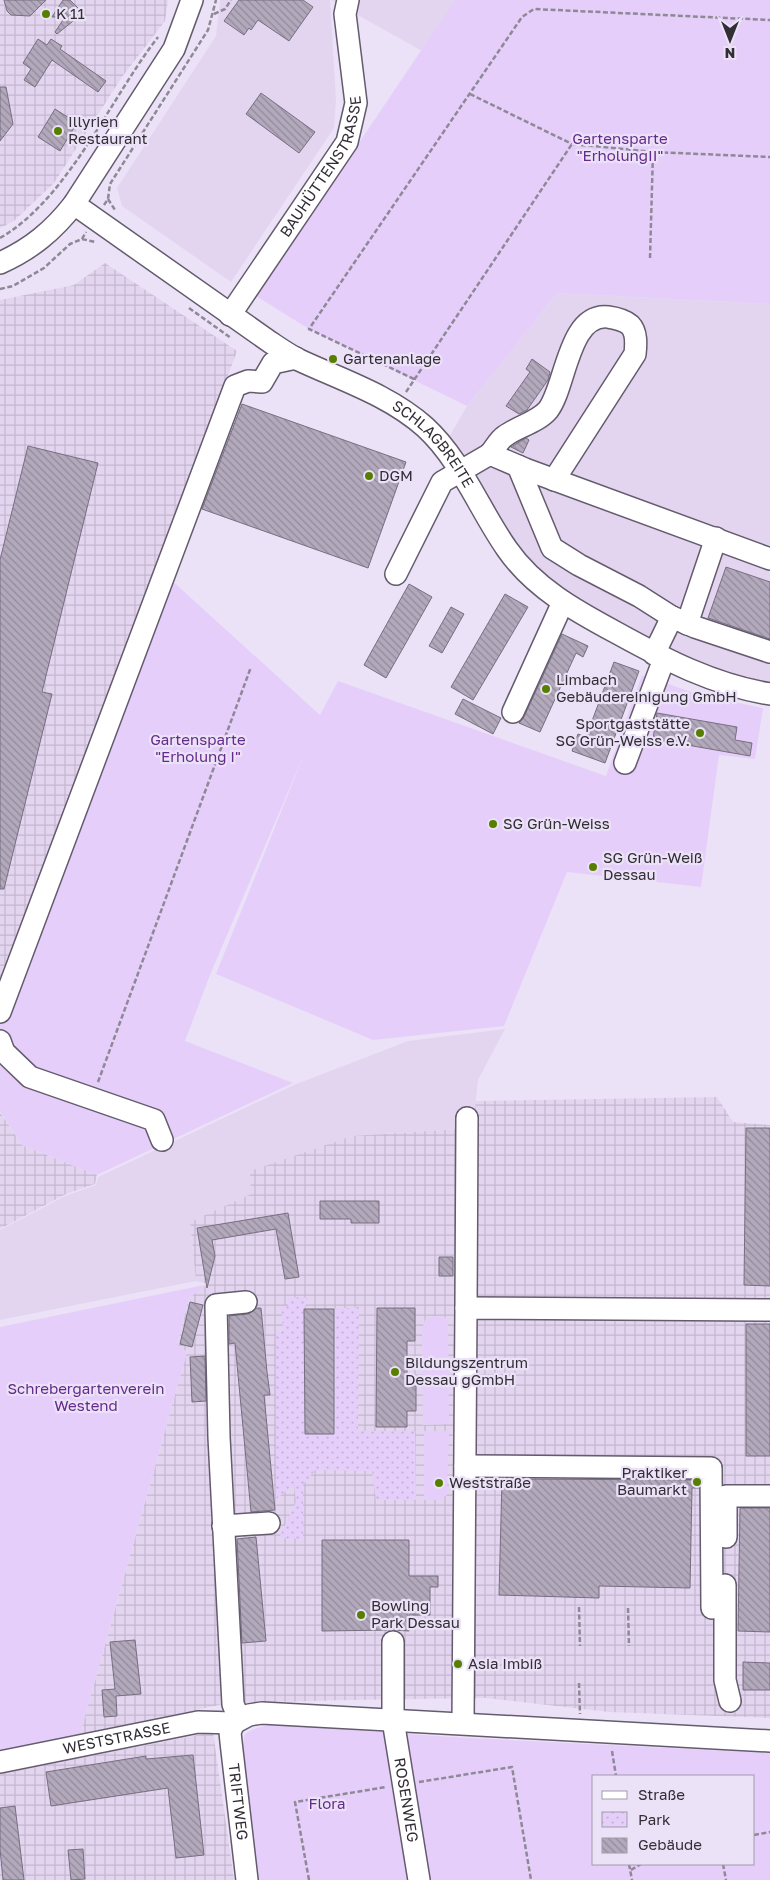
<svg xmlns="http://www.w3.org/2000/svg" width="770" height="1880" font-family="'Golos Text',sans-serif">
	<defs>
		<pattern id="industrial-grid" width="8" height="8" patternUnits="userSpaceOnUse" patternTransform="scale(1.25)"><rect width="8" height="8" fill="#e3d5f0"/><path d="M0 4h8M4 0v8" fill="none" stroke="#c3b7ce"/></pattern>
		<pattern id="park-dots" width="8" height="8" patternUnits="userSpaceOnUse" patternTransform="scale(1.25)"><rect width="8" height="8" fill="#e5cffa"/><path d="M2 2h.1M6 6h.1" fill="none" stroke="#c5b2d7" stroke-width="1.8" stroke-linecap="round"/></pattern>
		<pattern id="building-back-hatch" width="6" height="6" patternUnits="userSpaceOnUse" patternTransform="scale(1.25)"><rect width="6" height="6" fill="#b3a9bc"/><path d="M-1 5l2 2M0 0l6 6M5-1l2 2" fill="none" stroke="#928a9a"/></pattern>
	</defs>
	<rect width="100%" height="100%" fill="#ece2f7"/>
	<path fill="#e3d5f0" d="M 220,0 L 330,0 L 336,99 L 334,128 L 231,282 L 122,206 L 117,188 L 216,36 Z
		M 331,0 L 455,0 L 422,51 Z
		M 557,293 L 770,304 L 770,683 L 750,681 L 713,669 L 668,648 L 550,582 L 518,549 L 449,437 L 467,406 Z
		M 505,1029 L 478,1080 L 473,1128 L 352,1136 L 251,1194 L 190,1222 L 196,1281 L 0,1320 L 0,1230 L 65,1196 L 96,1185 L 98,1177 L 294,1085 L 408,1041 Z"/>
	<path fill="url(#industrial-grid)" d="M 0,0 L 168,0 L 165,21 L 122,77 L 54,183 L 14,221 L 0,228 Z
		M 105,263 L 237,351 L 0,997 L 0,300 L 74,285 Z
		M 717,1097 L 733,1122 L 770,1125 L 770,1718 L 609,1712 L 486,1698 L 351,1700 L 229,1703 L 80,1734 L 187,1352 L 177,1345 L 189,1298 L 208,1284 L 196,1281 L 190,1222 L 251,1194 L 250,1171 L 352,1136 L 473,1128 L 476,1101 Z
		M 0,1112 L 22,1145 L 97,1175 L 95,1184 L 66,1194 L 0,1229 Z
		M 213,1732 L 234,1880 L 0,1880 L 0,1774 Z"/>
	<path fill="#e5cffa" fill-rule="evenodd" d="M 455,0 L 770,0 L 770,304 L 557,293 L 467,406 L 309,329 L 256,296 Z
		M 158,568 L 320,715 L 338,681 L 606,776 L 642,675 L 700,695 L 763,708 L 755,759 L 719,755 L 701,887 L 567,872 L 504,1026 L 373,1040 L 216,974 L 305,752 L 210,975 L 185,1041 L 293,1083 L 97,1175 L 22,1145 L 0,1111 L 0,997 Z
		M 209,1284 L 189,1298 L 177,1344 L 187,1352 L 80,1734 L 0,1753 L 0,1327 Z
		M 432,1316 L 445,1317 L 448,1322 L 449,1424 L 423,1425 L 422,1329 L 425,1320 Z
		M 424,1431 L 449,1431 L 447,1495 L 439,1500 L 424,1500 Z
		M 271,1724 L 450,1737 L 770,1753 L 770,1880 L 258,1880 L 242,1746 L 245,1734 L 254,1729 ZM 594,1776 L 754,1776 L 754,1864 L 594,1864 Z"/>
	<path fill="url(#park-dots)" d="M 289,1297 L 308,1298 L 304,1310 L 305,1434 L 334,1434 L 334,1309 L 359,1307 L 358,1431 L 415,1431 L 416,1500 L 376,1500 L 372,1471 L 315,1470 L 303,1485 L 303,1539 L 279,1538 L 296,1502 L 294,1485 L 276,1499 L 276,1333 L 283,1330 L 281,1306 L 288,1306 Z"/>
	<path fill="url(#building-back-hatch)" stroke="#786e81" d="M 4,0 L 46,0 L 30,16 L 11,15 L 7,11 Z
		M 63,0 L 70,0 L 83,13 L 57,34 L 55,32 L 65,17 L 52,17 Z
		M 239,0 L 303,0 L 313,7 L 289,41 L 258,20 L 251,30 L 249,28 L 244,35 L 224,21 Z
		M 38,39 L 47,45 L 51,39 L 62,46 L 60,49 L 106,81 L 98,92 L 52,60 L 35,87 L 24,80 L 31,69 L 23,63 Z
		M 0,87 L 6,87 L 13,124 L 0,141 Z
		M 261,93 L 315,132 L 299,153 L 246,114 Z
		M 55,109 L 77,123 L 60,151 L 38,137 Z
		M 532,359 L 550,372 L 548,380 L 527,410 L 519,414 L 506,406 L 530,372 L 526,369 Z
		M 242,404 L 406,462 L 368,568 L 202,509 Z
		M 526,438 L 529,440 L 523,453 L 511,447 Z
		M 28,446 L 98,463 L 42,692 L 52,694 L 4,889 L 0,889 L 0,560 Z
		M 726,567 L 770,582 L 770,639 L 708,618 Z
		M 409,584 L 432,597 L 386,678 L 364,665 Z
		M 505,594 L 528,607 L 473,700 L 451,687 Z
		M 451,607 L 464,614 L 442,653 L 429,646 Z
		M 562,634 L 588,646 L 583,657 L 576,653 L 540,732 L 519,723 L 524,717 Z
		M 614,662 L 639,671 L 605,763 L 572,751 L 578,734 L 586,737 Z
		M 463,699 L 501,718 L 493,734 L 455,714 Z
		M 657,713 L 737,727 L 735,740 L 752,743 L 750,756 L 653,739 Z
		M 746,1128 L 770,1128 L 770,1286 L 744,1285 Z
		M 320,1201 L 379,1201 L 379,1223 L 351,1223 L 351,1219 L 320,1219 Z
		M 288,1213 L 299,1277 L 285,1279 L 276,1229 L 212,1240 L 215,1256 L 207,1288 L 197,1228 Z
		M 439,1257 L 453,1257 L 453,1276 L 439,1276 Z
		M 190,1302 L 203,1305 L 192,1347 L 180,1344 Z
		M 257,1308 L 261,1308 L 267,1372 L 270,1395 L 264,1395 L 275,1510 L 251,1512 L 235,1343 L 229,1344 L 229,1316 L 248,1314 Z
		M 377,1308 L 415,1308 L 415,1341 L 407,1341 L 407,1386 L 416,1386 L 416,1411 L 407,1411 L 407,1427 L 376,1427 Z
		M 304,1309 L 334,1309 L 334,1434 L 305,1434 Z
		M 746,1324 L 770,1324 L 770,1456 L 746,1456 Z
		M 205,1356 L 206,1401 L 192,1402 L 190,1357 Z
		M 502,1479 L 699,1480 L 699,1488 L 692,1488 L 690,1588 L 599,1586 L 599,1598 L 499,1595 Z
		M 740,1508 L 770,1508 L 770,1632 L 738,1631 Z
		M 256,1537 L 266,1641 L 242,1643 L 237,1539 Z
		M 322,1540 L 409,1540 L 409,1576 L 438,1576 L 438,1587 L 430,1587 L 430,1615 L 409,1615 L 409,1631 L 393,1630 L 322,1631 Z
		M 135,1640 L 141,1694 L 116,1696 L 117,1716 L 104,1717 L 102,1690 L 115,1689 L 110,1642 Z
		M 743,1662 L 770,1663 L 770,1690 L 743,1690 Z
		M 193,1755 L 204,1855 L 176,1858 L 168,1788 L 51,1806 L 46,1772 L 146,1756 L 146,1759 Z
		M 15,1806 L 24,1880 L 3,1880 L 0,1849 L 0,1808 Z
		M 83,1849 L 85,1879 L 71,1880 L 68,1850 Z"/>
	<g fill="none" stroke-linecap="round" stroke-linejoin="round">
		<g stroke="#645b6d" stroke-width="24">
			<g id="minor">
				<path id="s1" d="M 74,204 L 270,342 C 279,348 289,355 299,360 C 342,380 389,395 425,427 C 461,460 479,509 507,549 C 534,588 576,611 617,633 C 666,660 714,685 770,694"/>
				<path d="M 0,263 C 31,249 53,231 74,204 L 174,49 L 192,0"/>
				<path id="s2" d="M 230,315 L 347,142 L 356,103 L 345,14 L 348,0"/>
				<path d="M 490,454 C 495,448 499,440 505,436 C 517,427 538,422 548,410 C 566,387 568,313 608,317 C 615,318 624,320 630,325 C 637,332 636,345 635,354 L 554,480"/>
				<path d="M 518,466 L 552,548 L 579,565 L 639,596 L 672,617 L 695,627 L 770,652"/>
				<path d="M 396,574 L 442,482 L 490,454 L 525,469 L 770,559"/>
				<path d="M 687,624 L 716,538"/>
				<path d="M 654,654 L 672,617"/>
				<path d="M 513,712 L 563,602"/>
				<path d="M 625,763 L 664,659"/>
				<path d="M 0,1012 L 235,386 L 248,381 L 262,382 L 273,363 L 296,358"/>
				<path d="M 0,1041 L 4,1052 L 30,1077 L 154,1120 L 162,1140"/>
				<path d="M 466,1308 L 467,1118"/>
				<path d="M 465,1466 L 711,1468 L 712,1608"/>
				<path d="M 223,1526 L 269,1523"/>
				<path d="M 726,1537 L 726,1496 L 770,1496"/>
				<path d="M 725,1585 L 725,1680 L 730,1701"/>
				<path id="s3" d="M 393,1642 L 393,1720 L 419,1880"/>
				<path d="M 239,1719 L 233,1704 L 219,1437 L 216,1305 L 246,1302"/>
				<path id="s4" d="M 234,1723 L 230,1732 L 231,1742 L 247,1880"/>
				<path d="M 463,1723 L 466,1308 L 770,1310"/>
				<path id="s5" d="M 0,1762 L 198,1722 L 234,1723 L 249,1715 L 262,1713 L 770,1741"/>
			</g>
		</g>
		<path stroke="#8f8897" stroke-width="2.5" stroke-dasharray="5 2.5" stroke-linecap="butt" d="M 214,14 L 225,9 L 231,0
			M 470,94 L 572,144
			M 108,199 L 115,210
			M 104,205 L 108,199 L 110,184 L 208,30 L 216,0
			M 0,238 C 68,199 110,99 158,37
			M 82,239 L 95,242
			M 650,258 L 653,152
			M 0,289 L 13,286 L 44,268 L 70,244 L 82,239 L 86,232
			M 189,308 L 231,338
			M 414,379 L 309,329 L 522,17 L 534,9 L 770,20
			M 406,392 L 572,144 L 653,152 L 770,157
			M 98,1082 L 251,667
			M 579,1607 L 580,1646
			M 628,1608 L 629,1646
			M 579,1683 L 580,1714
			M 612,1751 L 616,1776
			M 419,1782 L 512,1767 L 531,1880
			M 754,1835 L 770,1832
			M 629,1864 L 632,1880
			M 723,1864 L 726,1880
			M 631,1870 L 641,1864
			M 309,1880 L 295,1802 L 386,1787"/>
		<use href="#minor" stroke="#fff" stroke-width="21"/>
	</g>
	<g fill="#567f00" stroke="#ece2f7" stroke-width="2">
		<circle cx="46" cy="14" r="5"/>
		<circle cx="58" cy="131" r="5"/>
		<circle cx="333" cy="359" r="5"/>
		<circle cx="369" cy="476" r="5"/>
		<circle cx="546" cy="689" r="5"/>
		<circle cx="700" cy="733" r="5"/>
		<circle cx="493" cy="824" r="5"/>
		<circle cx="593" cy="867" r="5"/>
		<circle cx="395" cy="1372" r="5"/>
		<circle cx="697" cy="1482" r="5"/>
		<circle cx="439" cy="1483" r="5"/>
		<circle cx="361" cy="1615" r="5"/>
		<circle cx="458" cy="1664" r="5"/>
	</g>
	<g text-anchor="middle" stroke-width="4.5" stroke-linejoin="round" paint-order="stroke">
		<g font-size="15" fill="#322e36" stroke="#ece2f7" text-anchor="start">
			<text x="56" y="19">K 11</text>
			<text x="68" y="127">Illyrien<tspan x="68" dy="17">Restaurant</tspan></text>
			<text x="343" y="364">Gartenanlage</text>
			<text x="379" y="481">DGM</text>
			<text x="556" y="685">Limbach<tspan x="556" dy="17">Gebäudereinigung GmbH</tspan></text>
			<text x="690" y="729" text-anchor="end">Sportgaststätte<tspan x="690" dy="17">SG Grün-Weiss e.V.</tspan></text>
			<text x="503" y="829">SG Grün-Weiss</text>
			<text x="603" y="863">SG Grün-Weiß<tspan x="603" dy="17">Dessau</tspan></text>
			<text x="405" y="1368">Bildungszentrum<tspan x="405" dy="17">Dessau gGmbH</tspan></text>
			<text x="687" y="1478" text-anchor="end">Praktiker<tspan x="687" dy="17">Baumarkt</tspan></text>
			<text x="449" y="1488">Weststraße</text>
			<text x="371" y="1611">Bowling<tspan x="371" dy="17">Park Dessau</tspan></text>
			<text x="468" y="1669">Asia Imbiß</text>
		</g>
		<g font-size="15" fill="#652b8c" stroke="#ece2f7">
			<text x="620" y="144">Gartensparte<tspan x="620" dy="17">"ErholungII"</tspan></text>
			<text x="198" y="745">Gartensparte<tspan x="198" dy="17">"Erholung I"</tspan></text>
			<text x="86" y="1394">Schrebergartenverein<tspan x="86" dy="17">Westend</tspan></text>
			<text x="327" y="1809">Flora</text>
		</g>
		<g font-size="15" fill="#322e36" stroke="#ece2f7">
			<text dy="5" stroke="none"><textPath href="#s2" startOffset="176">BAUHÜTTENSTRASSE</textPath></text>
			<text dy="5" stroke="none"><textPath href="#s1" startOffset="435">SCHLAGBREITE</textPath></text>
			<text dy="5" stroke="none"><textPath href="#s5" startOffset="119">WESTSTRASSE</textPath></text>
			<text dy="5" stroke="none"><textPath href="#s3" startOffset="159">ROSENWEG</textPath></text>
			<text dy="5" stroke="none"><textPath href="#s4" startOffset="80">TRIFTWEG</textPath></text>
		</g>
	</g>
	<rect x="592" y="1775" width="162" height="90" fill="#ece2f7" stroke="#a29aaa"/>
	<rect x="602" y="1791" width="25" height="8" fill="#ffffff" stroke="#a29aaa"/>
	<text x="638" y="1800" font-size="15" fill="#322e36">Straße</text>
	<rect x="602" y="1812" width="25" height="15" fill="url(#park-dots)" stroke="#a29aaa"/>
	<text x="638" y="1825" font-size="15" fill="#322e36">Park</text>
	<rect x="602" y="1838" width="25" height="15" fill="url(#building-back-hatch)" stroke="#a29aaa"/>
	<text x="638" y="1850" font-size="15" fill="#322e36">Gebäude</text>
	<g transform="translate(730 40) rotate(180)" stroke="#ece2f7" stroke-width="4" paint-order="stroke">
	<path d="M0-4L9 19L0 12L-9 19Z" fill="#322e36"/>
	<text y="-8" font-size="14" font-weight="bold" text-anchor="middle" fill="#322e36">N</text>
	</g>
</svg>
